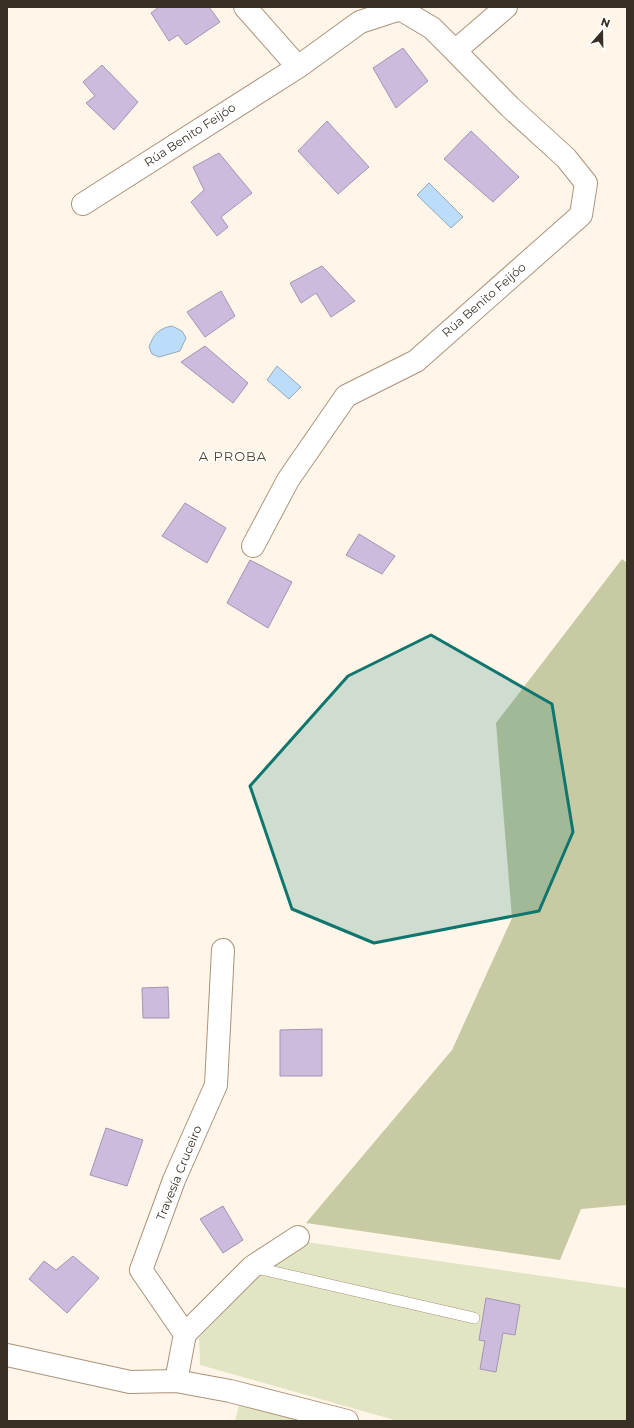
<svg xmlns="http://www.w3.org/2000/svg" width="634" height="1428" font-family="Montserrat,sans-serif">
	<rect width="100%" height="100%" fill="#fff5e9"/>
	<path fill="#e2e5c4" d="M 299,1241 L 627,1288 L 627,1421 L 398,1421 L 200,1365 L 199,1338 L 252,1283 Z
		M 240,1402 L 303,1421 L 235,1421 Z"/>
	<path fill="#c7caa3" d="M 622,559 L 627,563 L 627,1205 L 581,1209 L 560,1260 L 306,1223 L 452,1050 L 512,918 L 496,723 Z"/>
	<path fill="#bcddf9" stroke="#95a9b9" d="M 429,183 L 463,217 L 451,228 L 417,195 Z
		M 172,326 L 182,331 L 186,338 L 180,351 L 159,357 L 152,354 L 149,347 C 153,335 159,328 172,326 Z
		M 277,366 L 301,387 L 289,399 L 267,380 Z"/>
	<path fill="#cdbbde" stroke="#a394b2" d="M 159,7 L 209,7 L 220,22 L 186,45 L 178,35 L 169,41 L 151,13 Z
		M 403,48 L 428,81 L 396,108 L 373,68 Z
		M 102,65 L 138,102 L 114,130 L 86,103 L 95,96 L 83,82 Z
		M 327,121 L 369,167 L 338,194 L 298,151 Z
		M 471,131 L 519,177 L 493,202 L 444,159 Z
		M 219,153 L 252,193 L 221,217 L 228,227 L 217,236 L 191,202 L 204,190 L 193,167 Z
		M 322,266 L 355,301 L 331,317 L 316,293 L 301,303 L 290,283 Z
		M 221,291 L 235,316 L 205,337 L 187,312 Z
		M 205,346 L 248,383 L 233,403 L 181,362 Z
		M 185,503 L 226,528 L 207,563 L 162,536 Z
		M 359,534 L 395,556 L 382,574 L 346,555 Z
		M 250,560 L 292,582 L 268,628 L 227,603 Z
		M 168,987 L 169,1018 L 143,1018 L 142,988 Z
		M 322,1029 L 322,1076 L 280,1076 L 280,1030 Z
		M 106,1128 L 143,1140 L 127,1186 L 90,1175 Z
		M 223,1206 L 243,1240 L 223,1253 L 200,1219 Z
		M 73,1256 L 99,1278 L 67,1313 L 29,1279 L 44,1261 L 56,1270 Z
		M 486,1298 L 520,1305 L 515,1335 L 503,1333 L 496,1372 L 480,1369 L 485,1341 L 479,1340 Z"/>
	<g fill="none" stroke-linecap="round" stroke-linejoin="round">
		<g stroke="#ab9379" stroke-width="12">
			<path id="lane" d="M 252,1267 L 474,1318"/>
		</g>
		<g stroke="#ab9379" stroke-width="24">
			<path id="street" d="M 245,7 L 298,67
				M 83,204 L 298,67 L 360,22 L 400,9 L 432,28 L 455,51 L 506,7
				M 253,546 L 288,480 L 346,396 L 416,361 L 581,215 L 586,183 L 566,158 L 510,107 L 455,51
				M 185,1334 L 252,1267 L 298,1237
				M 7,1355 L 130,1382 L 176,1381 L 230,1391 L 347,1421
				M 176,1381 L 185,1334 L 141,1270 L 174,1180 L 216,1085 L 223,950"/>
		</g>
		<use href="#lane" stroke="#fff" stroke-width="11"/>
		<use href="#street" stroke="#fff" stroke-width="22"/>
	</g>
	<path fill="#0f766e" fill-opacity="0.2" stroke="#0f766e" stroke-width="3" stroke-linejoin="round" d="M 431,635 L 552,704 L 573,832 L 539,911 L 374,943 L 292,909 L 250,786 L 348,676 Z"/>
	<g text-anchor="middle" stroke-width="3" stroke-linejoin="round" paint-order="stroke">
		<g font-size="12" fill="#393025" stroke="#fff">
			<text transform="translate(190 135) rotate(-33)" y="4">Rúa Benito Feijóo</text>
			<text transform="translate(484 300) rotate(-41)" y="4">Rúa Benito Feijóo</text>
			<text transform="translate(179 1173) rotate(-68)" y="4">Travesía Cruceiro</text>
		</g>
		<g font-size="13" letter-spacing="1" fill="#564129" stroke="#fff">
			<text x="233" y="461">A PROBA</text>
		</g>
	</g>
	<rect width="634" height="1428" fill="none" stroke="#393025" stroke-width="16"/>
	<g transform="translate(602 32) rotate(20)" stroke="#ffffff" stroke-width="3" paint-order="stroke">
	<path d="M0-3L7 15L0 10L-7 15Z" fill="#393025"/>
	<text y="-6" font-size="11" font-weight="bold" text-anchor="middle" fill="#393025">N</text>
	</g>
</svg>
